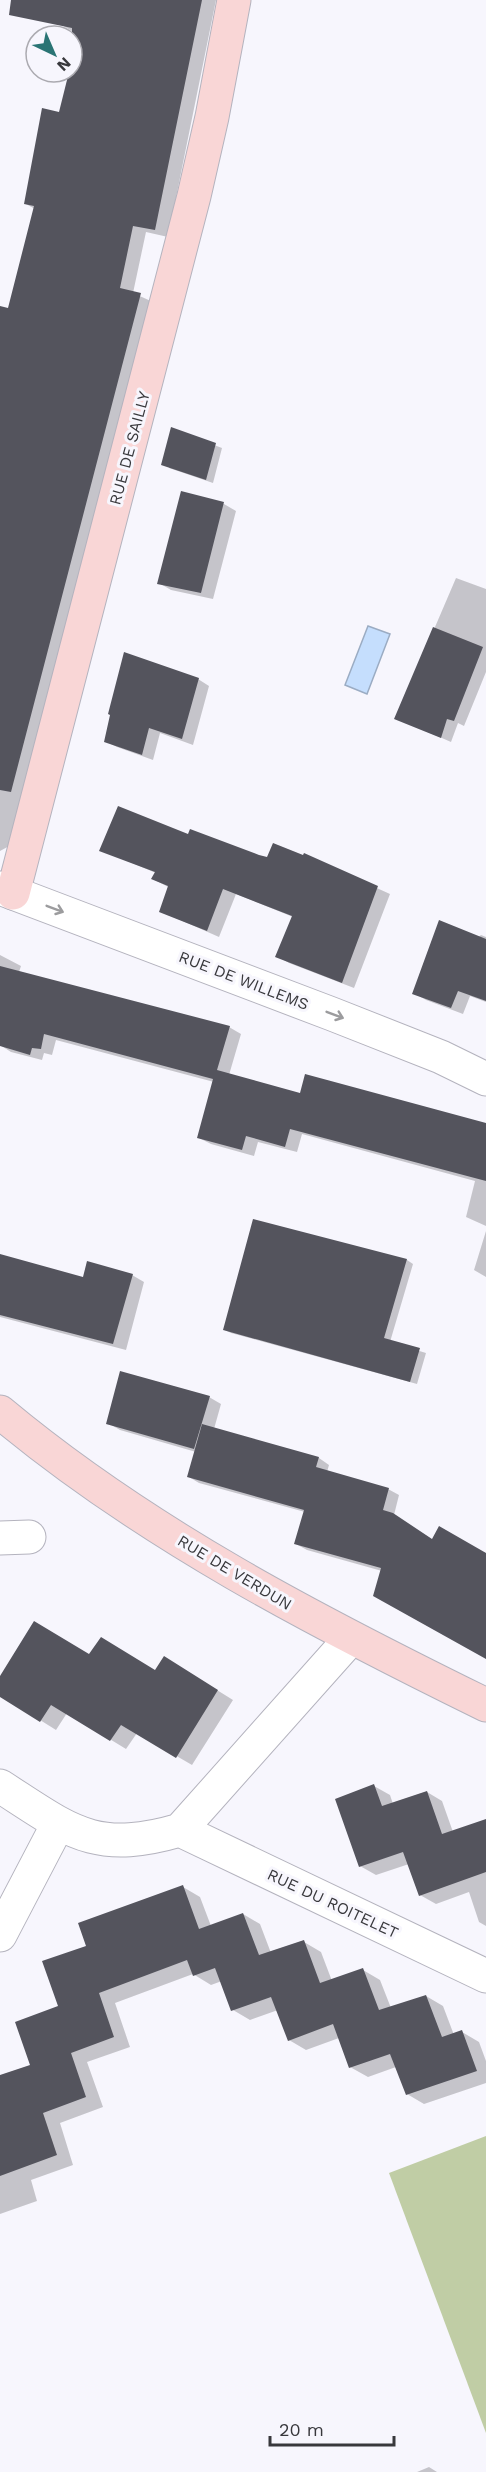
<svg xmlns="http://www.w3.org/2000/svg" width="486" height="2472" font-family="'Work Sans',sans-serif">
	<rect width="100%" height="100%" fill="#f7f6fd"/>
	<path fill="#c0cda5" d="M 486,2136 L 486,2433 L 389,2173 Z"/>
	<path fill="#c5defd" stroke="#9bacc3" stroke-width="1.5" d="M 368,626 L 390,634 L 367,694 L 345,685 Z"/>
	<path fill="#0003" d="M 68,0 L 216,0 L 168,237 L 146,232 L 133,293 L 153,302 L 13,844 L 0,851 L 0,411 L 35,209 L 26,204 L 60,114 L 69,72 L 72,72 L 75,33 L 62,25 Z
		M 172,429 L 222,448 L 213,483 L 169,468 Z
		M 182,493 L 224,504 L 236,511 L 213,599 L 171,590 L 159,583 Z
		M 456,578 L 486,589 L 486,672 L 464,726 L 458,723 L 451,742 L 396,718 Z
		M 198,679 L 209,686 L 193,745 L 160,733 L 153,760 L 117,747 L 105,741 L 112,715 Z
		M 189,836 L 268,858 L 304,855 L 390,894 L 354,988 L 289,963 L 277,956 L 293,917 L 236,894 L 219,937 L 160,911 L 170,888 L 153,879 L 156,873 L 101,850 Z
		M 481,935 L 486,937 L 486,1002 L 470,996 L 463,1014 L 426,1000 L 414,993 Z
		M 0,955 L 21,966 L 19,972 L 229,1027 L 241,1034 L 229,1075 L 301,1094 L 486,1125 L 486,1226 L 466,1217 L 475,1181 L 302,1134 L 297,1152 L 258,1142 L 254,1156 L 211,1144 L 199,1138 L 214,1082 L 56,1040 L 52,1055 L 44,1053 L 42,1060 L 11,1052 L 0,1045 Z
		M 254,1220 L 407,1260 L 413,1264 L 390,1342 L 426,1353 L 417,1384 L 231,1333 L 225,1330 Z
		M 486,1231 L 486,1277 L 474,1270 Z
		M 0,1256 L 84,1279 L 132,1275 L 144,1282 L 126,1350 L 0,1317 Z
		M 209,1397 L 221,1404 L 214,1429 L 319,1458 L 329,1465 L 327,1472 L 388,1489 L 399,1495 L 394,1515 L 433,1540 L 486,1553 L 486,1658 L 382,1571 L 307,1550 L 296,1544 L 305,1512 L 199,1483 L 189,1477 L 196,1452 L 120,1430 L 108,1423 Z
		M 90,1656 L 156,1672 L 180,1667 L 233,1700 L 192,1765 L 137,1733 L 126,1749 L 67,1713 L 56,1730 L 0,1695 L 0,1679 Z
		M 374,1786 L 390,1795 L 393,1804 L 427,1792 L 442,1801 L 453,1832 L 486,1821 L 486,1926 L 479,1922 L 469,1892 L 436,1904 L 420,1895 L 409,1864 L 376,1875 L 360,1866 Z
		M 183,1887 L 200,1897 L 211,1926 L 243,1914 L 260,1924 L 271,1953 L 304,1942 L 321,1952 L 332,1981 L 363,1970 L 380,1980 L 391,2008 L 426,1996 L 443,2006 L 454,2035 L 462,2032 L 479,2042 L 486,2061 L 486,2083 L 424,2104 L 407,2094 L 396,2067 L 368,2077 L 350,2067 L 339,2038 L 306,2050 L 289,2040 L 278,2010 L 250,2020 L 233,2010 L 222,1981 L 211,1985 L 193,1974 L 115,2003 L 130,2047 L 87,2062 L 103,2107 L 60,2123 L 73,2165 L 31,2180 L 37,2201 L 0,2214 L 0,2077 L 32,2065 L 88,1947 Z
		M 429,2467 L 437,2472 L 417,2472 Z"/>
	<path fill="#54545d" d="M 11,0 L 202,0 L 155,230 L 133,226 L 120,288 L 141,293 L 11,792 L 0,790 L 0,306 L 8,308 L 34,206 L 24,204 L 42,108 L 59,112 L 69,72 L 72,72 L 72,28 L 9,15 Z
		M 171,427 L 216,443 L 206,480 L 161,465 Z
		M 181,491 L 224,502 L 201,593 L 157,584 Z
		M 433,627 L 483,647 L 454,721 L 447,719 L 441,738 L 394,719 Z
		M 124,652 L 199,678 L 182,739 L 149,728 L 142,755 L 104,742 L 110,715 L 108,714 Z
		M 118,806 L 188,834 L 190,829 L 259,855 L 267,857 L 273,843 L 303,855 L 304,853 L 378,886 L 342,983 L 275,957 L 292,916 L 223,889 L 207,931 L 159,912 L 168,886 L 151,879 L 155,872 L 99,851 Z
		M 439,920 L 486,939 L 486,1001 L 458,991 L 451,1008 L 412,994 Z
		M 0,966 L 230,1026 L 217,1070 L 300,1093 L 305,1074 L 486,1123 L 486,1181 L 290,1129 L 285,1147 L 246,1136 L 242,1150 L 197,1138 L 213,1079 L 44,1034 L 41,1049 L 32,1048 L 30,1055 L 0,1046 Z
		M 253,1219 L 407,1259 L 384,1338 L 420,1348 L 410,1382 L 223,1330 Z
		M 0,1254 L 83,1277 L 87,1261 L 133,1274 L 113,1344 L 0,1315 Z
		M 120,1371 L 210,1396 L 194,1449 L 106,1424 Z
		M 202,1424 L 319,1457 L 316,1467 L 389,1488 L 383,1510 L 393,1513 L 432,1539 L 439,1526 L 486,1553 L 486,1659 L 373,1596 L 381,1568 L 294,1544 L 304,1510 L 187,1477 Z
		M 34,1621 L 89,1654 L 101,1637 L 155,1670 L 164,1656 L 218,1690 L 176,1758 L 121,1725 L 110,1741 L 51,1705 L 40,1722 L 0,1697 L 0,1676 Z
		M 374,1784 L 382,1806 L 427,1791 L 442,1834 L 486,1819 L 486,1872 L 419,1896 L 403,1852 L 359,1867 L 335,1799 Z
		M 183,1885 L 199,1929 L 243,1913 L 259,1955 L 304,1940 L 320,1983 L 363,1968 L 379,2010 L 426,1995 L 442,2037 L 462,2030 L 477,2071 L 406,2095 L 390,2054 L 349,2068 L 333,2024 L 288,2041 L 271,1997 L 231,2011 L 215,1968 L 193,1976 L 187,1960 L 99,1993 L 114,2037 L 71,2053 L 86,2097 L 43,2113 L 57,2155 L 0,2176 L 0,2075 L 30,2065 L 15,2022 L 58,2006 L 42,1961 L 86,1946 L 78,1923 Z"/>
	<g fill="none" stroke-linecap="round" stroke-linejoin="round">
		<g stroke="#b4b3be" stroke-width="35">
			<path id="street" d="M 0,888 L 332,1014 L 441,1057 L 486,1079
				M 0,1538 L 29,1537
				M 0,1786 C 70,1831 94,1855 180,1830 L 351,1638
				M 180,1830 L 486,1976
				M 0,1935 L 58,1824"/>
		</g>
		<g stroke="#b4b3be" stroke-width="35">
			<path id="secondary" d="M 13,893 L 194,196 L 212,117 L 234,0
				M 0,1412 C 146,1534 317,1622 486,1705"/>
		</g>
		<use href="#street" stroke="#fff" stroke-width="33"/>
		<use href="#secondary" stroke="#f9d6d6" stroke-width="33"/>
	</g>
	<defs><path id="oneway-shaft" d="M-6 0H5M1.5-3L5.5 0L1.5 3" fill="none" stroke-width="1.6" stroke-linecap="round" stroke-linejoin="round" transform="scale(1.5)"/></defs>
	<g stroke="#9c9c9e">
		<use href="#oneway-shaft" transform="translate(55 909) rotate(21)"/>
		<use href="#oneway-shaft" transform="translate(335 1015) rotate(21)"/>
	</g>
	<g text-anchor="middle" stroke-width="6" stroke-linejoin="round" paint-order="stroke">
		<g font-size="16" fill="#38383c" stroke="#f7f6fd">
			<text transform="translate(129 448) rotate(-75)" y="6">RUE DE SAILLY</text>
			<text transform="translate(244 980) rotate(21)" y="6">RUE DE WILLEMS</text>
			<text transform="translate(235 1572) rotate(31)" y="6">RUE DE VERDUN</text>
			<text transform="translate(333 1903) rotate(25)" y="6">RUE DU ROITELET</text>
		</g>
	</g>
	<g transform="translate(54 54) rotate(136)"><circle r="28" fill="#f7f6fd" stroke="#abaab0" stroke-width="1.5"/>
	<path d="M0-4.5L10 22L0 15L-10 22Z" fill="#2a7474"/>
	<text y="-9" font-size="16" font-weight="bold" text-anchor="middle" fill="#38383c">N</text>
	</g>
	<path d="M270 2436v9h124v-9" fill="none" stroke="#38383c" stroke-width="3"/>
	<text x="279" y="2436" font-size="18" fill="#38383c" stroke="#f7f6fd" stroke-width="4.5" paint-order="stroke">20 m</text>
</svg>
